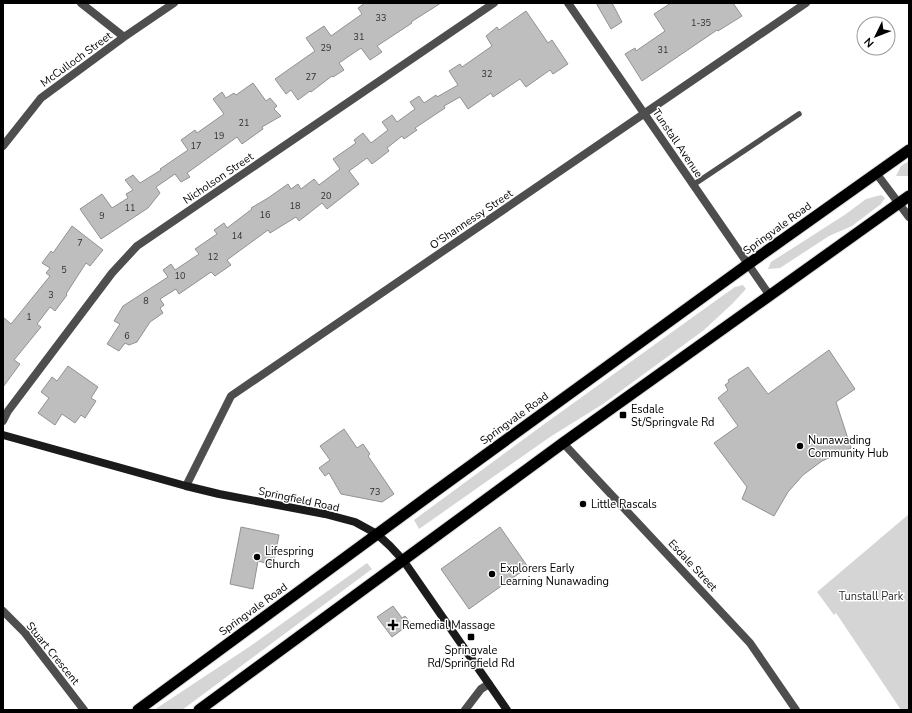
<svg xmlns="http://www.w3.org/2000/svg" width="912" height="713" font-family="'Nunito Sans',sans-serif">
	<rect width="100%" height="100%" fill="#fff"/>
	<path fill="#d5d5d5" d="M 909,161 L 909,176 L 896,176 L 901,166 Z
		M 881,195 L 885,198 L 881,204 L 852,226 L 829,236 L 780,268 L 768,269 L 771,262 L 846,214 L 866,199 Z
		M 743,285 L 746,289 L 732,304 L 704,330 L 603,404 L 550,437 L 419,529 L 414,520 L 543,425 L 725,294 L 735,287 Z
		M 909,514 L 909,710 L 901,710 L 836,613 L 834,615 L 817,592 Z
		M 367,563 L 372,569 L 182,710 L 154,710 L 249,647 Z"/>
	<path fill="#bebebe" stroke="#929292" d="M 365,3 L 441,3 L 411,22 L 412,23 L 377,46 L 382,52 L 370,60 L 361,48 L 339,63 L 344,70 L 333,77 L 332,76 L 311,92 L 310,91 L 298,100 L 291,90 L 286,94 L 275,79 L 315,51 L 306,38 L 324,26 L 331,36 L 362,14 L 358,8 Z
		M 596,3 L 612,3 L 622,22 L 611,29 Z
		M 671,3 L 733,3 L 742,16 L 718,31 L 717,30 L 642,81 L 625,54 L 635,48 L 636,51 L 665,31 L 654,14 Z
		M 526,11 L 548,43 L 552,40 L 568,64 L 553,74 L 550,70 L 526,87 L 520,79 L 493,97 L 491,93 L 468,109 L 460,97 L 444,106 L 445,108 L 415,128 L 417,130 L 404,139 L 402,136 L 387,148 L 389,151 L 372,164 L 367,158 L 349,171 L 359,184 L 327,209 L 322,203 L 299,221 L 296,217 L 270,233 L 268,230 L 227,260 L 231,265 L 215,276 L 211,272 L 179,294 L 176,289 L 160,299 L 164,305 L 160,308 L 163,313 L 150,322 L 137,342 L 129,345 L 125,343 L 119,351 L 107,344 L 120,324 L 114,321 L 123,306 L 168,277 L 163,270 L 171,264 L 175,270 L 199,254 L 195,249 L 217,234 L 214,230 L 224,223 L 227,228 L 252,209 L 251,208 L 268,198 L 288,184 L 291,189 L 298,184 L 301,189 L 314,179 L 319,185 L 340,169 L 333,159 L 356,143 L 354,140 L 363,133 L 371,143 L 388,130 L 382,122 L 392,115 L 397,122 L 415,109 L 410,102 L 419,96 L 424,103 L 436,95 L 437,97 L 458,85 L 449,71 L 460,64 L 462,67 L 492,46 L 486,36 L 497,27 L 499,30 Z
		M 253,83 L 266,101 L 270,98 L 277,106 L 274,109 L 281,116 L 262,127 L 263,129 L 242,144 L 237,137 L 187,173 L 190,177 L 181,182 L 175,174 L 156,187 L 160,193 L 148,208 L 101,239 L 80,209 L 102,194 L 112,208 L 128,198 L 126,194 L 133,190 L 125,180 L 133,175 L 140,183 L 161,170 L 160,169 L 188,150 L 181,140 L 195,130 L 197,133 L 224,114 L 213,99 L 222,92 L 226,98 L 234,93 L 236,95 Z
		M 72,226 L 103,250 L 90,266 L 86,263 L 66,294 L 67,295 L 55,311 L 50,307 L 37,324 L 41,327 L 14,360 L 20,364 L 3,387 L 3,317 L 11,324 L 50,276 L 46,273 L 50,268 L 42,263 L 51,251 L 53,253 Z
		M 829,350 L 855,389 L 836,402 L 851,448 L 822,461 L 803,475 L 788,492 L 774,516 L 742,499 L 747,487 L 714,443 L 738,426 L 718,398 L 728,390 L 725,385 L 729,382 L 728,380 L 748,367 L 768,394 Z
		M 68,366 L 98,387 L 91,398 L 96,401 L 85,418 L 81,415 L 75,423 L 62,414 L 55,425 L 38,413 L 49,398 L 41,392 L 52,377 L 57,381 Z
		M 344,429 L 357,448 L 363,444 L 370,454 L 368,456 L 394,494 L 382,502 L 341,494 L 329,473 L 325,476 L 319,468 L 330,460 L 320,446 Z
		M 241,527 L 279,535 L 273,565 L 258,561 L 253,589 L 230,584 Z
		M 500,527 L 528,567 L 469,609 L 441,569 Z
		M 393,606 L 402,618 L 405,616 L 411,623 L 392,637 L 377,617 Z"/>
	<g fill="none" stroke-linecap="round" stroke-linejoin="round">
		<g stroke="#dbdbdb" stroke-width="13">
			<path id="trunk" d="M 138,710 L 433,493 L 747,265 L 909,150
				M 199,710 L 563,443 L 909,196"/>
		</g>
		<path stroke="#4e4e4e" stroke-width="5.5" d="M 693,185 L 799,114"/>
		<path stroke="#4e4e4e" stroke-width="8" d="M 81,3 L 124,37
			M 568,3 L 770,296
			M 3,146 L 41,98 L 124,37 L 174,3
			M 876,173 L 909,217
			M 3,421 L 8,411 L 112,273 L 137,246 L 494,3
			M 563,443 L 750,643 L 796,710
			M 186,486 L 231,396 L 806,3
			M 3,611 L 25,633 L 84,710
			M 465,710 L 481,689 L 489,684"/>
		<path stroke="#1b1b1b" stroke-width="8" d="M 3,435 L 186,486 L 219,494 L 325,514 L 355,522 L 377,534 L 390,546 L 403,560 L 507,710"/>
		<use href="#trunk" stroke="#000" stroke-width="11"/>
	</g>
	<g fill="#000" stroke="#fff" stroke-width="1.5">
		<rect x="619" y="411" width="8" height="8" rx="2"/>
		<circle cx="800" cy="446" r="4"/>
		<circle cx="583" cy="504" r="4"/>
		<circle cx="257" cy="557" r="4"/>
		<circle cx="492" cy="574" r="4"/>
		<path d="M391 619h4v4h4v4h-4v4h-4v-4h-4v-4h4z"/>
		<rect x="467" y="633" width="8" height="8" rx="2"/>
	</g>
	<g text-anchor="middle" stroke-width="3" stroke-linejoin="round" paint-order="stroke">
		<g font-size="9" fill="#303030">
			<text x="381" y="21">33</text>
			<text x="701" y="26">1-35</text>
			<text x="359" y="40">31</text>
			<text x="326" y="51">29</text>
			<text x="663" y="53">31</text>
			<text x="487" y="77">32</text>
			<text x="311" y="80">27</text>
			<text x="244" y="126">21</text>
			<text x="219" y="139">19</text>
			<text x="196" y="149">17</text>
			<text x="326" y="199">20</text>
			<text x="295" y="209">18</text>
			<text x="130" y="211">11</text>
			<text x="265" y="218">16</text>
			<text x="102" y="219">9</text>
			<text x="237" y="239">14</text>
			<text x="80" y="246">7</text>
			<text x="213" y="260">12</text>
			<text x="64" y="273">5</text>
			<text x="180" y="279">10</text>
			<text x="51" y="298">3</text>
			<text x="146" y="304">8</text>
			<text x="29" y="320">1</text>
			<text x="127" y="339">6</text>
			<text x="375" y="495">73</text>
		</g>
		<g font-size="11" fill="#000" stroke="#fff">
			<text transform="translate(76 59) rotate(-36)" y="4">McCulloch Street</text>
			<text transform="translate(678 143) rotate(56)" y="4">Tunstall Avenue</text>
			<text transform="translate(218 178) rotate(-34)" y="4">Nicholson Street</text>
			<text transform="translate(471 219) rotate(-34)" y="4">O'Shannessy Street</text>
			<text transform="translate(777 228) rotate(-36)" y="4">Springvale Road</text>
			<text transform="translate(514 418) rotate(-36)" y="4">Springvale Road</text>
			<text transform="translate(299 499) rotate(12)" y="4">Springfield Road</text>
			<text transform="translate(693 565) rotate(47)" y="4">Esdale Street</text>
			<text transform="translate(253 609) rotate(-36)" y="4">Springvale Road</text>
			<text transform="translate(53 653) rotate(51)" y="4">Stuart Crescent</text>
		</g>
		<g font-size="11" fill="#000" stroke="#fff" text-anchor="start">
			<text x="631" y="413">Esdale<tspan x="631" dy="13">St/Springvale Rd</tspan></text>
			<text x="808" y="444">Nunawading<tspan x="808" dy="13">Community Hub</tspan></text>
			<text x="591" y="508">Little Rascals</text>
			<text x="265" y="555">Lifespring<tspan x="265" dy="13">Church</tspan></text>
			<text x="500" y="572">Explorers Early<tspan x="500" dy="13">Learning Nunawading</tspan></text>
			<text x="402" y="629">Remedial Massage</text>
			<text x="471" y="654" text-anchor="middle">Springvale<tspan x="471" dy="13">Rd/Springfield Rd</tspan></text>
		</g>
		<g font-size="11" fill="#2c2c2c" stroke="#fff">
			<text x="871" y="600">Tunstall Park</text>
		</g>
	</g>
	<rect width="912" height="713" fill="none" stroke="#000000" stroke-width="8"/>
	<g transform="translate(876 36) rotate(227)"><circle r="19" fill="#ffffff" stroke="#999999"/>
	<path d="M0-3L7 15L0 10L-7 15Z" fill="#000000"/>
	<text y="-6" font-size="11" font-weight="bold" text-anchor="middle" fill="#000000">N</text>
	</g>
</svg>
